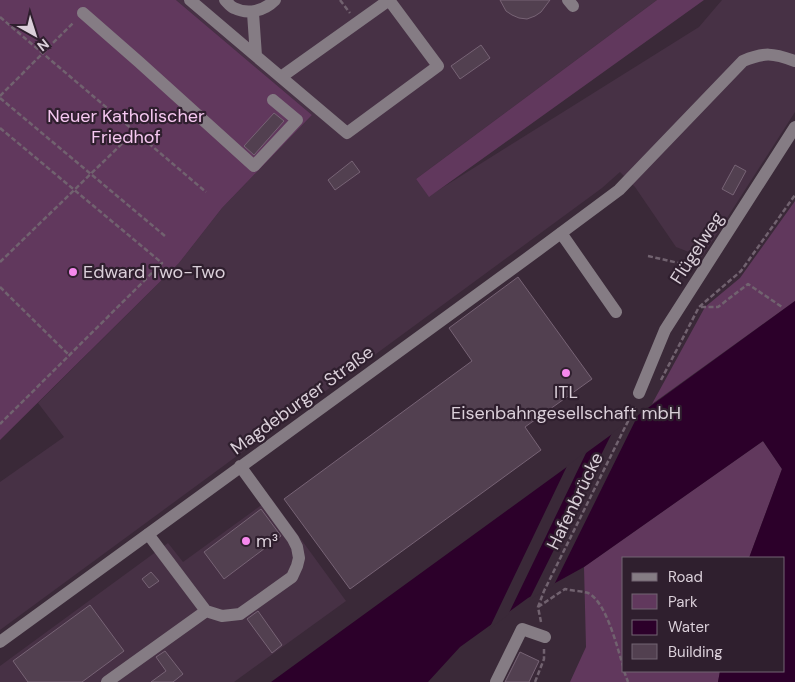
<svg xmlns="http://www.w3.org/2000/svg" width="795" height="682" font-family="'DM Sans',sans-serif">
	<rect width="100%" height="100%" fill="#3a2938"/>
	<path fill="#473145" d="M 176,0 L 657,0 L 416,179 L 429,196 L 699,27 L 722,0 L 795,0 L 795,112 L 702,257 L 676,247 L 635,187 L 620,172 L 602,188 L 0,630 L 0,482 L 64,437 L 38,403 L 179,263 L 222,208 L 312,115 Z
		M 271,498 L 346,601 L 234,682 L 0,682 L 0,666 L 168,543 L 183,562 Z"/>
	<path fill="#61385d" d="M 0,0 L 176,0 L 312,115 L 222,208 L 179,263 L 0,440 Z
		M 657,0 L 704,0 L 429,197 L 416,179 Z
		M 795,201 L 795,301 L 652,404 L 705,307 L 740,278 Z
		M 763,441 L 782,469 L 749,558 L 624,558 L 624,671 L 720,671 L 718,682 L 570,682 L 586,647 L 584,567 Z"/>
	<path fill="#2c002a" d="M 795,301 L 795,682 L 718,682 L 720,671 L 784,671 L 784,558 L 749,558 L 782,469 L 763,441 L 584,567 L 528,598 L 460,647 L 428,682 L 271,682 Z"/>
	<path fill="#3a2938" d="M 639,413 L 554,585 L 529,600 L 612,433 Z
		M 587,451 L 508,615 L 489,629 L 567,466 Z"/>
	<path fill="#524050" stroke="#776375" d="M 500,0 L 550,0 L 541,12 L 535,16 L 527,19 L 519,18 L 512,15 L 506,11 Z
		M 481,45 L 490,58 L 460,79 L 451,66 Z
		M 274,113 L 284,121 L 254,155 L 244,146 Z
		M 352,161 L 360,172 L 335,190 L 328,180 Z
		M 735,165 L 746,171 L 733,195 L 722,189 Z
		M 518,277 L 592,379 L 525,427 L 541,450 L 350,589 L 284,499 L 472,361 L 449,328 Z
		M 261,509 L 281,536 L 224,579 L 204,552 Z
		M 151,572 L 159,581 L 149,588 L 142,579 Z
		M 90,605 L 124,651 L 82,682 L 28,682 L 13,661 Z
		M 258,611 L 282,645 L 272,653 L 247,619 Z
		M 165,651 L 183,674 L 173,682 L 151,682 L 166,671 L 156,657 Z
		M 520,652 L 539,661 L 529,682 L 505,682 Z"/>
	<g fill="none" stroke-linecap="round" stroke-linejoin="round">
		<path stroke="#71626f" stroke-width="2.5" stroke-dasharray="5 2.5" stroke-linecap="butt" d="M 340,0 L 350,13
			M 0,17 L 206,192
			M 0,96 L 73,23
			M 0,98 L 165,236
			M 0,128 L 162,263 L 0,424
			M 648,256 L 683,264 L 689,267
			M 0,262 L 135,131
			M 0,287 L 70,356
			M 701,307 L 718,307 L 748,284 L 782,307
			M 661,380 L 699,307 L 741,271 L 795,195
			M 538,607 L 565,589 C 572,591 581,591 588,593 C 607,602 618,651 624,669
			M 541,622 L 538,607 L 544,591 L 636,405
			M 624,671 L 628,682
			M 535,682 L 544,659 L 544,649"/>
		<path stroke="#857c84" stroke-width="12" d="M 190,0 L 256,56
			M 225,0 C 227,2 231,7 234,8 C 248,15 264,11 275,0
			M 568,0 L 573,6
			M 83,13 L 139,62 L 254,166 L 297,120 L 273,100
			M 253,13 L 256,56 L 347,133 L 438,66 L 389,0
			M 281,77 L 389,0
			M 561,233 L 616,312
			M 639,393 L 665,330 L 795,127
			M 148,534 L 206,611 L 222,616 L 240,614 L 292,577 L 297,566 L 299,558 L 297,547 L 293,539 L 240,466
			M 0,642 L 526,259 L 619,190 L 743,61 C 764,52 773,53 795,61
			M 107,682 L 206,611
			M 496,682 L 522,629 L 545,637"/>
	</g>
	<g fill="#f688ed" stroke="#2f1f2e" stroke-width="2">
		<circle cx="73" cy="272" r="5"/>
		<circle cx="566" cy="373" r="5"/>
		<circle cx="246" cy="541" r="5"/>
	</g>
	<g text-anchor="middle" stroke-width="4.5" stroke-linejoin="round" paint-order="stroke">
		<g font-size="18" fill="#f6c8f1" stroke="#2f1f2e">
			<text x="126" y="122">Neuer Katholischer<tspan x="126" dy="21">Friedhof</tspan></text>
		</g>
		<g font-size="18" fill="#dacfd9" stroke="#2f1f2e">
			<text transform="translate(697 248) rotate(-57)" y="6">Flügelweg</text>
			<text transform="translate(302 400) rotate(-36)" y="6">Magdeburger Straße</text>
			<text transform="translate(575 501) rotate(-64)" y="6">Hafenbrücke</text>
		</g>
		<g font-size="18" fill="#dacfd9" stroke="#2f1f2e" text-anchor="start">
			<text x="83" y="278">Edward Two-Two</text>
			<text x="566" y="398" text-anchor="middle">ITL<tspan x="566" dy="21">Eisenbahngesellschaft mbH</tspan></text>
			<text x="256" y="547">m³</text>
		</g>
	</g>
	<rect x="622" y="557" width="162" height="115" fill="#2f1f2e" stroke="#736572"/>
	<rect x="632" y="573" width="25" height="8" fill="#857c84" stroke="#736572"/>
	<text x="668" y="582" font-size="15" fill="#dacfd9">Road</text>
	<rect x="632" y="594" width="25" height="15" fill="#61385d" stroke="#736572"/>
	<text x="668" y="607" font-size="15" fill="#dacfd9">Park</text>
	<rect x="632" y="620" width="25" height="15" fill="#2c002a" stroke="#736572"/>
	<text x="668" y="632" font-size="15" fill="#dacfd9">Water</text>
	<rect x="632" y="644" width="25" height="15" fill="#524050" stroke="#736572"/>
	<text x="668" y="657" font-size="15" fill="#dacfd9">Building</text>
	<g transform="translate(35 35) rotate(141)" stroke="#2f1f2e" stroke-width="4" paint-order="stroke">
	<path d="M0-4L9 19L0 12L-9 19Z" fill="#dacfd9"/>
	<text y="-8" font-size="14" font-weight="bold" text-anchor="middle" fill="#dacfd9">N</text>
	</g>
</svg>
